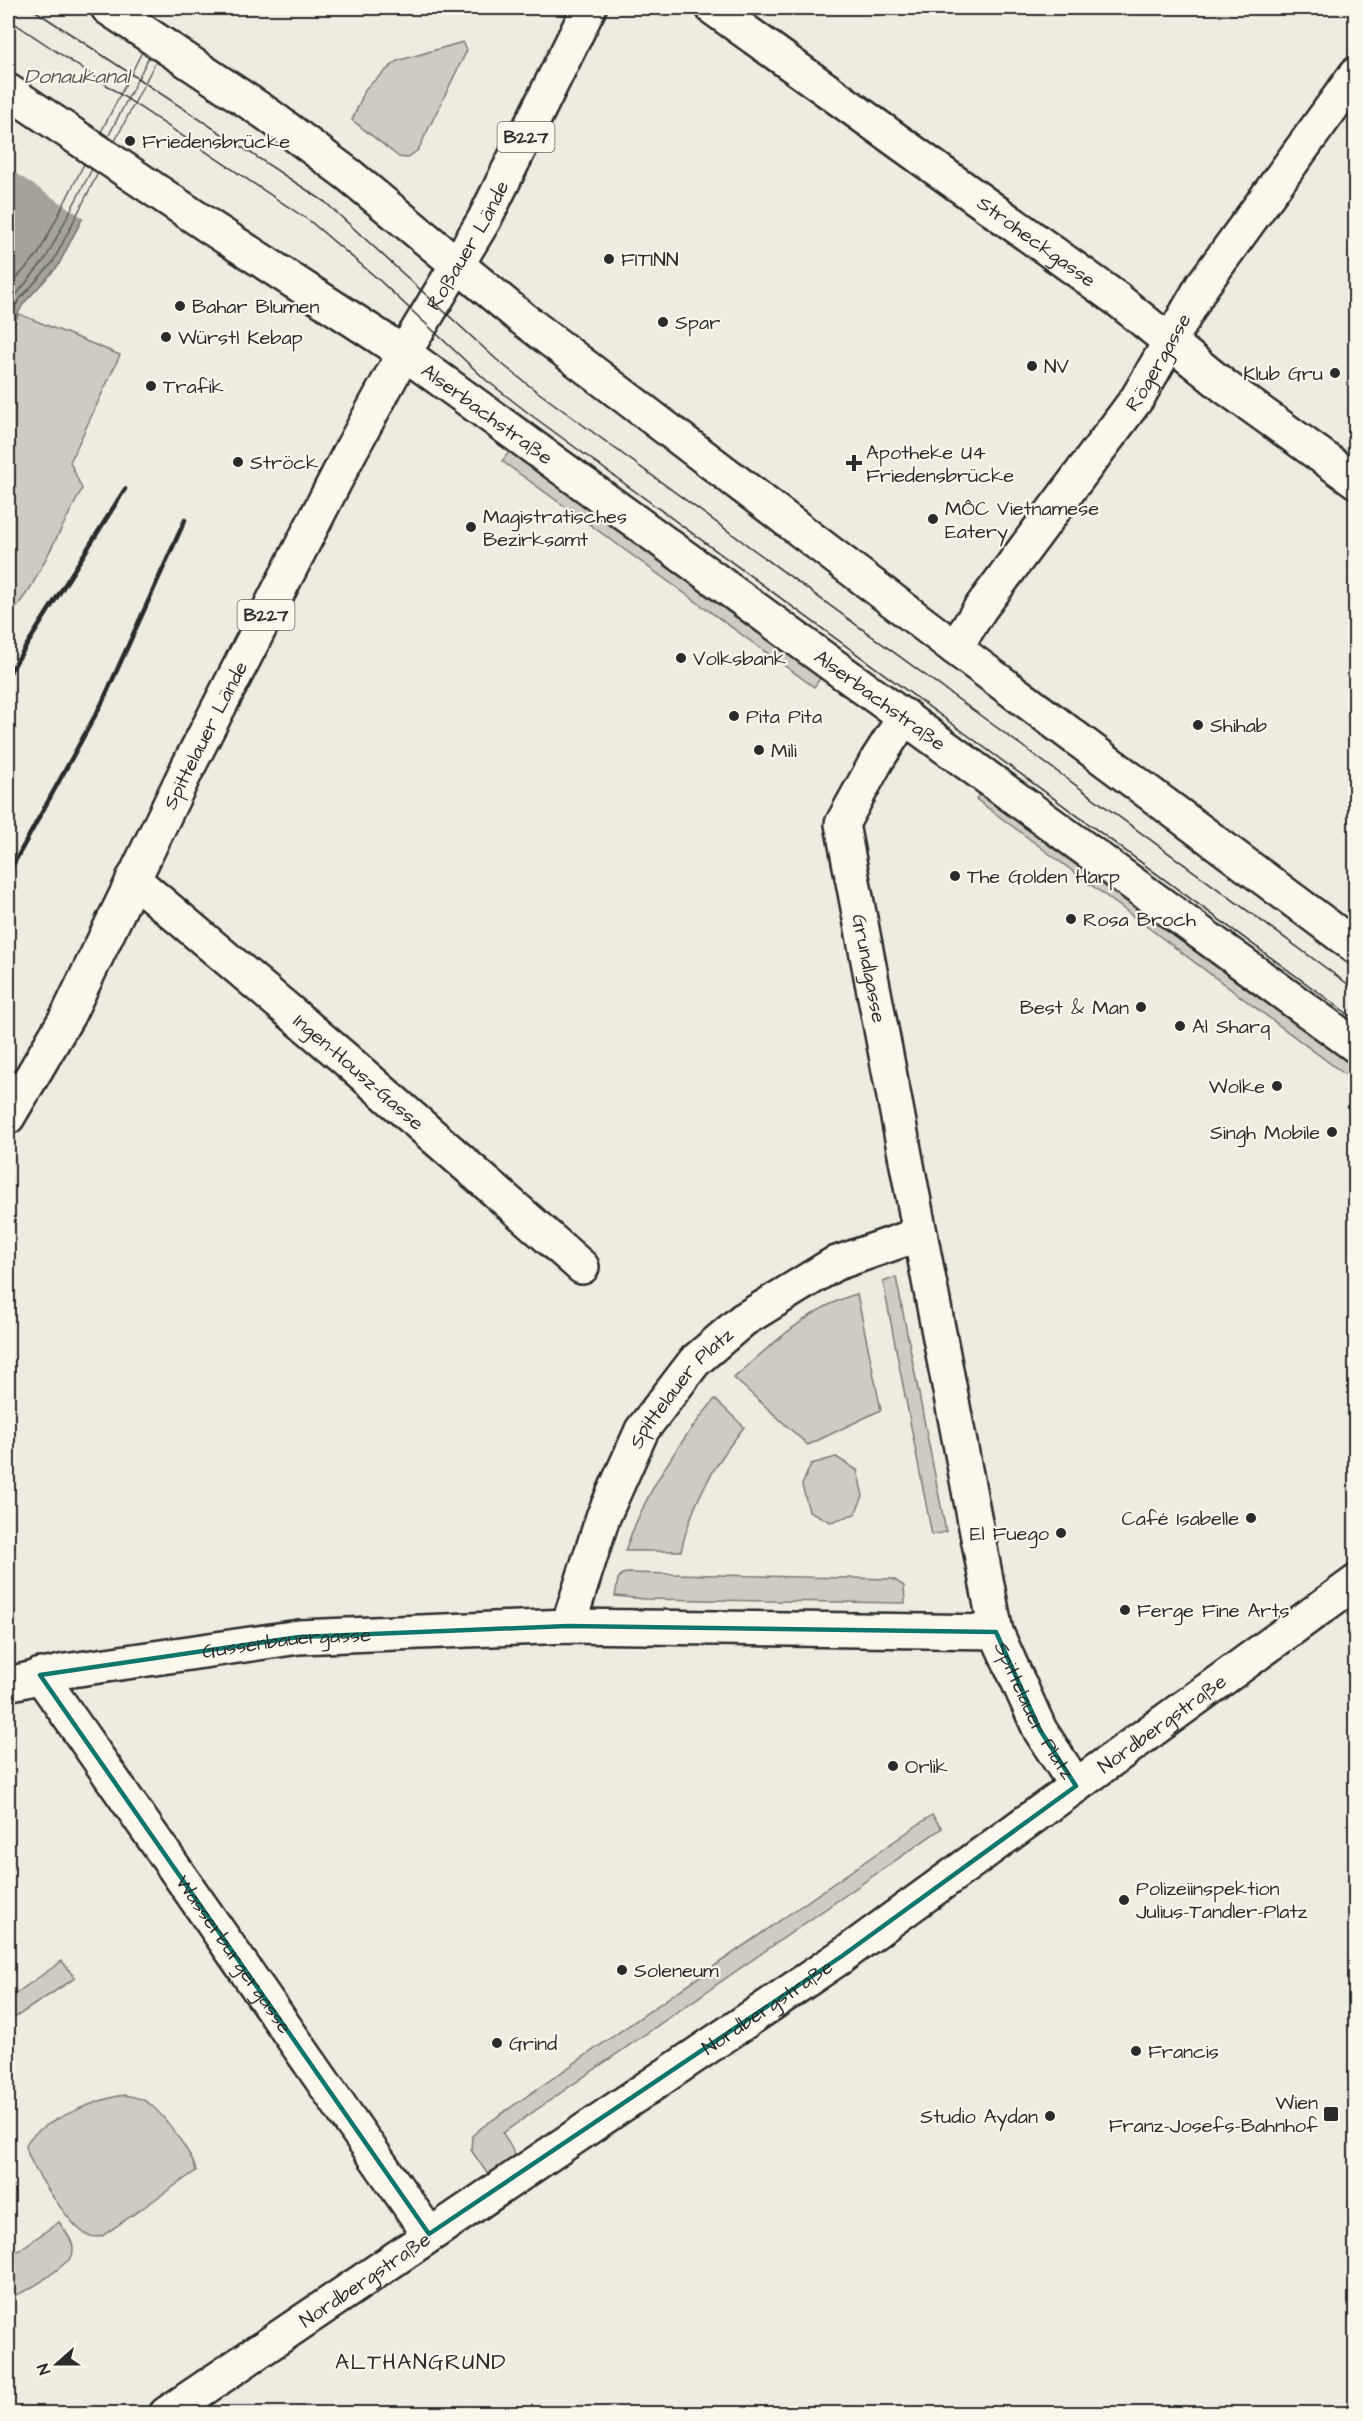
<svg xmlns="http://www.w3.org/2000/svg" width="1363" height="2421" font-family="'Architects Daughter',sans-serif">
	<rect width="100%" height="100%" fill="#eeebe0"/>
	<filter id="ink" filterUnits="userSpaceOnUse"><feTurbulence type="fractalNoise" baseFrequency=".0167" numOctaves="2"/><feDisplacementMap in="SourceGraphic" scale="12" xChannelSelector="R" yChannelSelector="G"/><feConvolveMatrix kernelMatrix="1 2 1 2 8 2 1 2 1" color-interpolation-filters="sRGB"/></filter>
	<g filter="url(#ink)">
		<path fill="#cecbc2" stroke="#7c7b76" stroke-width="1.5" d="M 463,42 L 467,50 L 418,150 L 407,158 L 399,157 L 352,120 L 366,88 L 397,61 Z
			M 19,314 L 120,355 L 70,462 L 82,489 L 31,587 L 8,619 L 8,336 Z
			M 513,447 L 824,673 L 814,687 L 502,461 Z
			M 986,786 L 1355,1062 L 1355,1082 L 976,799 Z
			M 896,1277 L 946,1532 L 932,1535 L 883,1282 Z
			M 857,1294 L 881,1410 L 808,1445 L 734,1378 C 767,1348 813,1305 857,1294 Z
			M 715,1399 L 744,1427 C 713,1466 692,1503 681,1551 L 625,1551 C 645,1493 676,1446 715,1399 Z
			M 836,1457 L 857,1470 L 863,1496 L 855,1514 L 831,1522 L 809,1511 L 802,1485 L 811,1464 Z
			M 628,1573 L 893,1579 L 904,1586 L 905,1603 L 645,1599 L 615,1596 L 618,1579 L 622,1574 Z
			M 932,1815 L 942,1828 L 503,2133 L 517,2158 L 491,2179 L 471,2150 L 472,2136 L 481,2128 Z
			M 62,1961 L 75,1978 L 8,2022 L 8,1991 L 12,1996 Z
			M 125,2095 C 132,2097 140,2097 147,2102 C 162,2112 193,2154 196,2171 L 102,2236 C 95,2238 90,2237 84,2233 C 69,2223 26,2162 26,2145 C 34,2124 102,2097 125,2095 Z
			M 59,2222 C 66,2233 78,2245 71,2258 C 59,2269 22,2299 8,2295 L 8,2258 Z"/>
		<path fill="#a4a29a" stroke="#74726e" stroke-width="1.5" d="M 8,8 L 190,8 L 58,266 L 24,303 L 8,331 Z"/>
		<path fill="#eeebe0" d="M 8,8 L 176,8 L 189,16 L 85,219 L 8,168 Z"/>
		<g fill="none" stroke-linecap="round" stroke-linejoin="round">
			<path stroke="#5b5b57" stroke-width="1.5" d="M 101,132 L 142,52
				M 108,137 L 149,57
				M 115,141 L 156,61
				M 8,288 L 39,253 L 84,164
				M 8,305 L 46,258 L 92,169
				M 8,319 L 19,300 L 53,262 L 98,173"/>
			<g stroke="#2b2b2b" stroke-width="38">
				<g id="minor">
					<path id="s1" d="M 713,8 L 1117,299 L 1224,386 L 1356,481"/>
					<path id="s2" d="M 955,648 L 980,609 L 1138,397 L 1202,286 L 1356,74"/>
					<path id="s3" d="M 905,716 L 877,760 L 842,824 L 996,1632 L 1040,1730 L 1076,1786"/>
					<path id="s4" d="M 133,879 L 343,1057 L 582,1267"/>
					<path id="s5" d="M 568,1626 L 603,1517 L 642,1430 L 695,1361 L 743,1320 L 834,1264 L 920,1234"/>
					<path id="s6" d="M 40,1675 L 429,2234"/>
					<path id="s7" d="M 8,1684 L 65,1671 L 299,1637 L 568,1626 L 996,1632"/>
					<path id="s8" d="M 166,2414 L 842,1956 L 1356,1582"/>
				</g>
			</g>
			<g stroke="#2b2b2b" stroke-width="38">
				<g id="secondary">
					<path d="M 108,8 L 267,114 L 349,175 L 523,319 L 955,648 L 1356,947"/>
					<path id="s9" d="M 8,91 L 210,227 L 404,353 L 1356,1046"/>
				</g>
			</g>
			<g stroke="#2b2b2b" stroke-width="38">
				<g id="primary">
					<path id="s10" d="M 8,1117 L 68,1015 L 186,771 L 350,452 L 404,353 L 484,220 L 589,8"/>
				</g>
			</g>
			<use href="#minor" stroke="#fbf7ec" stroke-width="33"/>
			<use href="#secondary" stroke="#fbf7ec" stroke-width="33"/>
			<use href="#primary" stroke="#fbf7ec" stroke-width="33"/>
			<path stroke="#2b2b2b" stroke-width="1.5" d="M 31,8 L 325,202 L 497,360 L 531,387 L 1356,990
				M 8,19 L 311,222 L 378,279 L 486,380 L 531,415 L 1356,1020"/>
			<path stroke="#2b2b2b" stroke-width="4.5" d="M 8,675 L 125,489
				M 8,874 L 102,703 L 185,520"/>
		</g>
	</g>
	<path fill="none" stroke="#0f766e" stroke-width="4.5" stroke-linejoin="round" d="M 568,1626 L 996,1632 L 1040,1730 L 1076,1786 L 842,1956 L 429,2234 L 40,1675 L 299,1637 Z"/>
	<g fill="#2b2b2b" stroke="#fbf7ec" stroke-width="2">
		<circle cx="130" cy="141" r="6"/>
		<circle cx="609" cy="259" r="6"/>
		<circle cx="180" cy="306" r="6"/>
		<circle cx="663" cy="322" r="6"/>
		<circle cx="166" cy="337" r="6"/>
		<circle cx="1032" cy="366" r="6"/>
		<circle cx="1335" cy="373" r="6"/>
		<circle cx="151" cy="386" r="6"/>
		<circle cx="238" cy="462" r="6"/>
		<path d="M851 454h6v6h6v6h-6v6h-6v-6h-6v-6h6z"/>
		<circle cx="933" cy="519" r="6"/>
		<circle cx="471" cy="527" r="6"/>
		<circle cx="681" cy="658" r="6"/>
		<circle cx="734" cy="716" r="6"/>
		<circle cx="1198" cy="725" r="6"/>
		<circle cx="759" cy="750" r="6"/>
		<circle cx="955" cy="876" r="6"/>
		<circle cx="1071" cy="919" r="6"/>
		<circle cx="1141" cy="1007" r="6"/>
		<circle cx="1180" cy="1026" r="6"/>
		<circle cx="1277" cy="1086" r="6"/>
		<circle cx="1332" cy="1132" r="6"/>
		<circle cx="1251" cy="1518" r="6"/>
		<circle cx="1061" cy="1533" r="6"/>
		<circle cx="1125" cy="1610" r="6"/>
		<circle cx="893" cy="1766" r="6"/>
		<circle cx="1124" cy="1900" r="6"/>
		<circle cx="622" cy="1970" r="6"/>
		<circle cx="497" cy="2043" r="6"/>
		<circle cx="1136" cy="2051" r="6"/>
		<rect x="1323" y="2106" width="16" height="16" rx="3"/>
		<circle cx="1050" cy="2116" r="6"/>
	</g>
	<g text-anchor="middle" stroke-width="4.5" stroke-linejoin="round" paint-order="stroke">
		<g fill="#fbf7ec" stroke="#696865" stroke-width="1.5">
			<rect x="497.5" y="122" width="57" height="30" rx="4.5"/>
			<rect x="237.5" y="600" width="57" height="30" rx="4.5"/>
		</g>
		<g font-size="18" font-weight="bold" fill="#2b2b2b">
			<text x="526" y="143">B227</text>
			<text x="266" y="621">B227</text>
		</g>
		<g font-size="20" fill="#2b2b2b" stroke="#fbf7ec" text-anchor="start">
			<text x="142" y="148">Friedensbrücke</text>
			<text x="621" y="266">FITINN</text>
			<text x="192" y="313">Bahar Blumen</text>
			<text x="675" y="329">Spar</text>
			<text x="178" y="344">Würstl Kebap</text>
			<text x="1044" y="373">NV</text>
			<text x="1323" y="380" text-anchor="end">Klub Gru</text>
			<text x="163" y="393">Trafik</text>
			<text x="866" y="459">Apotheke U4<tspan x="866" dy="23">Friedensbrücke</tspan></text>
			<text x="250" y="469">Ströck</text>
			<text x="945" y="515">MÔC Vietnamese<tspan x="945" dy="23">Eatery</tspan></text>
			<text x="483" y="523">Magistratisches<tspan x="483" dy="23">Bezirksamt</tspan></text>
			<text x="693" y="665">Volksbank</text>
			<text x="746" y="723">Pita Pita</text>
			<text x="1210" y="732">Shihab</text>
			<text x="771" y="757">Mili</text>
			<text x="967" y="883">The Golden Harp</text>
			<text x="1083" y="926">Rosa Broch</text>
			<text x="1129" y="1014" text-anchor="end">Best &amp; Man</text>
			<text x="1192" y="1033">Al Sharq</text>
			<text x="1265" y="1093" text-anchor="end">Wolke</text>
			<text x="1320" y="1139" text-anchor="end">Singh Mobile</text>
			<text x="1239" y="1525" text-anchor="end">Café Isabelle</text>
			<text x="1049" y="1540" text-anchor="end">El Fuego</text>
			<text x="1137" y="1617">Ferge Fine Arts</text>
			<text x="905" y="1773">Orlik</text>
			<text x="1136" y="1895">Polizeiinspektion<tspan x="1136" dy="23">Julius-Tandler-Platz</tspan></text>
			<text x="634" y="1977">Soleneum</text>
			<text x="509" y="2050">Grind</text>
			<text x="1148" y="2058">Francis</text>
			<text x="1318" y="2109" text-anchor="end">Wien<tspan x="1318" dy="23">Franz-Josefs-Bahnhof</tspan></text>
			<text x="1038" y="2123" text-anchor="end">Studio Aydan</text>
		</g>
		<g font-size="20" fill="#2b2b2b" stroke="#fbf7ec">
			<text dy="7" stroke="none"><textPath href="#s1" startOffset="399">Stroheckgasse</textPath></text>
			<text dy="7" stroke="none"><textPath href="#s10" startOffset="986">Roßauer Lände</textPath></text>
			<text dy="7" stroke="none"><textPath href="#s2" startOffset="351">Rögergasse</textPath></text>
			<text dy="7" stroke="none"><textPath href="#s9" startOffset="578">Alserbachstraße</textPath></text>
			<text dy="7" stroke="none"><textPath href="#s9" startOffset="1064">Alserbachstraße</textPath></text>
			<text dy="7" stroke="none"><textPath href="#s10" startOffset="430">Spittelauer Lände</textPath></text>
			<text dy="7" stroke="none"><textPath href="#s3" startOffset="272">Grundlgasse</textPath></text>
			<text dy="7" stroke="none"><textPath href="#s4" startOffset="297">Ingen-Housz-Gasse</textPath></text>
			<text dy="7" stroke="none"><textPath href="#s5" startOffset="267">Spittelauer Platz</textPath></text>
			<text dy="7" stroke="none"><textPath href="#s7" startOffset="282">Gussenbauergasse</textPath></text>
			<text dy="7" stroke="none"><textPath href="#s3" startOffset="1035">Spittelauer Platz</textPath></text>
			<text dy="7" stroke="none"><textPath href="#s8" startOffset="1212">Nordbergstraße</textPath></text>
			<text dy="7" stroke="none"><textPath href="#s6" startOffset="340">Wasserburgergasse</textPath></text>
			<text dy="7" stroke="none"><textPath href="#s8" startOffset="726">Nordbergstraße</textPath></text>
			<text dy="7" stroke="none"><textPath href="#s8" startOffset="240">Nordbergstraße</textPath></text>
		</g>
		<g font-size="21" font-style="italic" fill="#555552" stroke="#fbf7ec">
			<text x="77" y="83">Donaukanal</text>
		</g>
		<g font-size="22" letter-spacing="1.5" fill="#2b2b2b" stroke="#fbf7ec">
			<text x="421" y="2369">ALTHANGRUND</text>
		</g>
	</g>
	<rect width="1363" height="2421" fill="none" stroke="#fbf7ec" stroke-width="30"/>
	<rect x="15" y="15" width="1333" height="2391" fill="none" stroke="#2b2b2b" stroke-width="2" filter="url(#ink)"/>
	<g transform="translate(57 2364) rotate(249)" stroke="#fbf7ec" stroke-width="4.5" paint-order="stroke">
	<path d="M0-4.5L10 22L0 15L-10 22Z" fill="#2b2b2b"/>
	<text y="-9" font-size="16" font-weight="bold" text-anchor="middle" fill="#2b2b2b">N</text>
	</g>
</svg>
